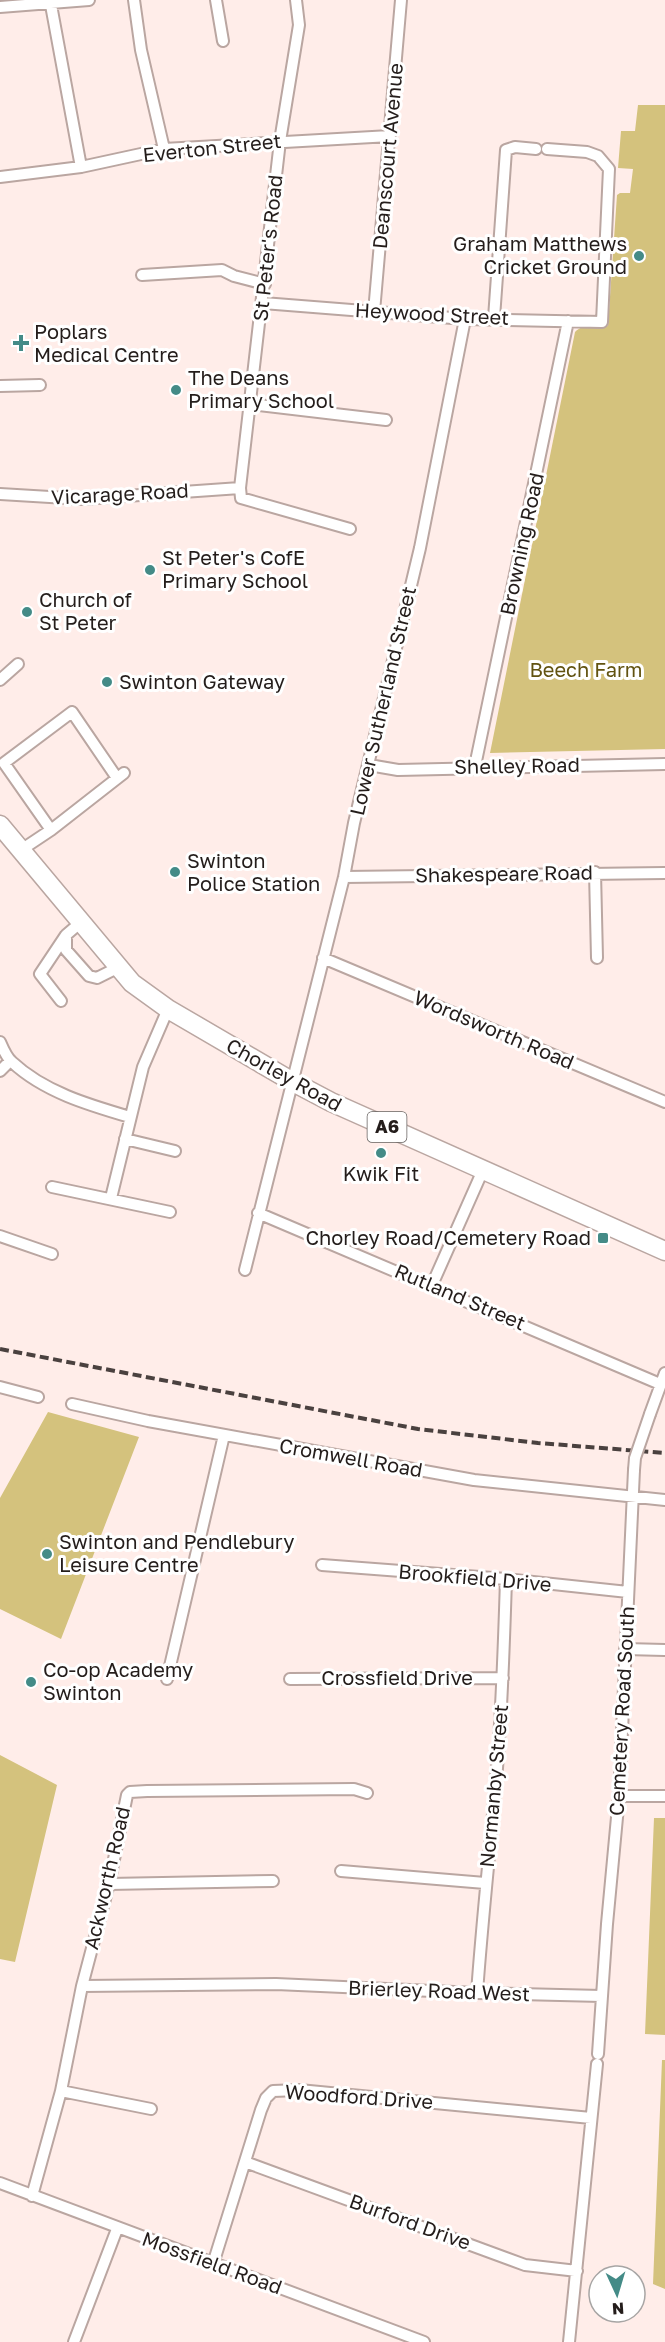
<svg xmlns="http://www.w3.org/2000/svg" width="665" height="2342" font-family="'Golos Text',sans-serif">
	<rect width="100%" height="100%" fill="#ffede9"/>
	<path fill="#d4c27d" d="M 638,105 L 665,105 L 665,749 L 490,753 L 575,332 C 583,323 597,327 608,326 L 617,195 L 620,193 L 630,193 L 633,169 L 618,168 L 621,131 L 635,131 Z
		M 48,1412 L 139,1437 L 61,1639 L 0,1609 L 0,1498 Z
		M 0,1755 L 57,1785 L 15,1962 L 0,1959 Z
		M 654,1818 L 665,1818 L 665,2035 L 645,2034 Z
		M 662,2060 L 665,2060 L 665,2289 L 653,2284 Z"/>
	<g fill="none" stroke-linecap="round" stroke-linejoin="round">
		<g stroke="#baa6a1" stroke-width="14">
			<path id="minor" d="M 134,0 L 141,50 L 164,149
				M 216,0 L 223,41
				M 296,0 L 299,25 L 280,141 L 240,488 L 241,498 L 350,529
				M 51,5 L 81,167
				M 0,7 L 89,0
				M 0,177 L 81,167 L 164,149 L 390,136
				M 142,275 L 222,270 L 234,276 L 265,284
				M 263,303 L 465,319 L 602,322 L 609,169 L 598,156 L 587,152 L 547,149
				M 374,312 L 401,0
				M 494,318 L 506,150 L 515,147 L 536,149
				M 0,386 L 40,385
				M 250,404 L 386,420
				M 0,494 L 83,499 L 240,488
				M 0,680 L 18,664
				M 369,765 L 398,770 L 665,764
				M 475,766 L 568,321
				M 51,830 L 4,763 L 72,712 L 117,778
				M 21,850 L 51,830 L 124,773
				M 595,872 L 597,958
				M 344,877 L 665,873
				M 80,923 L 66,935 L 66,950 L 89,976 L 97,978 L 117,968
				M 323,958 L 665,1102
				M 61,1001 L 40,974 L 66,935
				M 0,1042 C 3,1049 7,1058 12,1062 C 44,1092 89,1105 130,1117
				M 0,1071 L 10,1061
				M 125,1139 L 175,1151
				M 52,1187 L 170,1212
				M 111,1198 L 143,1067 L 168,1009
				M 258,1213 L 660,1384
				M 0,1236 L 52,1254
				M 245,1270 L 344,877 L 354,823 L 420,548 L 465,319
				M 432,1285 L 483,1170
				M 0,1387 L 38,1397
				M 72,1404 L 148,1421 L 474,1480 L 665,1500
				M 650,1414 L 665,1373
				M 322,1565 L 506,1579 L 628,1592
				M 625,1649 L 665,1650
				M 167,1679 L 224,1435
				M 290,1679 L 503,1678
				M 619,1796 L 665,1796
				M 341,1871 L 485,1883
				M 109,1884 L 273,1881
				M 82,1986 L 276,1984 L 477,1993 L 602,1996
				M 477,1993 C 482,1922 490,1851 496,1780 C 502,1713 504,1646 506,1579
				M 598,2054 L 607,1924 L 619,1796 L 634,1470
				M 61,2091 L 151,2109
				M 245,2162 L 525,2265 L 577,2271
				M 0,2183 L 424,2342
				M 32,2196 L 61,2091 L 82,1986 L 109,1884 L 127,1795 L 130,1792 L 147,1791 L 354,1789 L 367,1793
				M 213,2264 L 261,2110 L 266,2098 L 273,2091 L 299,2090 L 591,2118
				M 74,2342 L 117,2229
				M 569,2342 L 597,2064"/>
		</g>
		<g stroke="#baa6a1" stroke-width="21">
			<path id="primary" d="M 0,825 L 132,983 L 168,1009 L 293,1082 L 331,1102 L 665,1251"/>
		</g>
		<use href="#minor" stroke="#fff" stroke-width="10"/>
		<use href="#primary" stroke="#fff" stroke-width="18"/>
		<path stroke="#4a413f" stroke-width="4" stroke-dasharray="9 4.5" stroke-linecap="butt" d="M 0,1349 L 418,1429 L 538,1443 L 665,1453"/>
		<g stroke="#baa6a1" stroke-width="14" stroke-linecap="butt">
			<path id="minor-bridge" d="M 634,1470 L 635,1458 L 650,1414"/>
		</g>
		<use href="#minor-bridge" stroke="#fff" stroke-width="10"/>
	</g>
	<g fill="#448b87" stroke="#fff" stroke-width="2">
		<circle cx="639" cy="256" r="6"/>
		<path d="M18 334h6v6h6v6h-6v6h-6v-6h-6v-6h6z"/>
		<circle cx="176" cy="390" r="6"/>
		<circle cx="150" cy="570" r="6"/>
		<circle cx="27" cy="612" r="6"/>
		<circle cx="107" cy="682" r="6"/>
		<circle cx="175" cy="872" r="6"/>
		<circle cx="381" cy="1153" r="6"/>
		<rect x="597" y="1232" width="12" height="12" rx="3"/>
		<circle cx="47" cy="1554" r="6"/>
		<circle cx="31" cy="1682" r="6"/>
	</g>
	<g text-anchor="middle" stroke-width="6" stroke-linejoin="round" paint-order="stroke">
		<rect fill="#fff" stroke="#66615f" stroke-width="1.5" x="367.5" y="1112" width="39" height="30" rx="4.5"/>
		<g font-size="18" font-weight="bold" fill="#241d1b">
			<text x="387" y="1133">A6</text>
		</g>
		<g font-size="20" fill="#241d1b" stroke="#fff">
			<text transform="translate(212 148) rotate(-6)" y="7">Everton Street</text>
			<text transform="translate(388 156) rotate(-85)" y="7">Deanscourt Avenue</text>
			<text transform="translate(268 248) rotate(-84)" y="7">St Peter's Road</text>
			<text transform="translate(432 314) rotate(3)" y="7">Heywood Street</text>
			<text transform="translate(120 494) rotate(-3)" y="7">Vicarage Road</text>
			<text transform="translate(522 544) rotate(-78)" y="7">Browning Road</text>
			<text transform="translate(383 701) rotate(-77)" y="7">Lower Sutherland Street</text>
			<text transform="translate(517 766) rotate(-1)" y="7">Shelley Road</text>
			<text transform="translate(504 874) rotate(-1)" y="7">Shakespeare Road</text>
			<text transform="translate(494 1030) rotate(23)" y="7">Wordsworth Road</text>
			<text transform="translate(284 1075) rotate(29)" y="7">Chorley Road</text>
			<text transform="translate(460 1297) rotate(23)" y="7">Rutland Street</text>
			<text transform="translate(351 1458) rotate(10)" y="7">Cromwell Road</text>
			<text transform="translate(475 1578) rotate(5)" y="7">Brookfield Drive</text>
			<text x="397" y="1685">Crossfield Drive</text>
			<text transform="translate(622 1711) rotate(-87)" y="7">Cemetery Road South</text>
			<text transform="translate(494 1786) rotate(-85)" y="7">Normanby Street</text>
			<text transform="translate(107 1878) rotate(-77)" y="7">Ackworth Road</text>
			<text transform="translate(439 1991) rotate(2)" y="7">Brierley Road West</text>
			<text transform="translate(359 2097) rotate(4)" y="7">Woodford Drive</text>
			<text transform="translate(410 2222) rotate(20)" y="7">Burford Drive</text>
			<text transform="translate(212 2263) rotate(20)" y="7">Mossfield Road</text>
		</g>
		<g font-size="20" fill="#241d1b" stroke="#fff" text-anchor="start">
			<text x="627" y="251" text-anchor="end">Graham Matthews<tspan x="627" dy="23">Cricket Ground</tspan></text>
			<text x="34" y="339">Poplars<tspan x="34" dy="23">Medical Centre</tspan></text>
			<text x="188" y="385">The Deans<tspan x="188" dy="23">Primary School</tspan></text>
			<text x="162" y="565">St Peter's CofE<tspan x="162" dy="23">Primary School</tspan></text>
			<text x="39" y="607">Church of<tspan x="39" dy="23">St Peter</tspan></text>
			<text x="119" y="689">Swinton Gateway</text>
			<text x="187" y="868">Swinton<tspan x="187" dy="23">Police Station</tspan></text>
			<text x="381" y="1181" text-anchor="middle">Kwik Fit</text>
			<text x="591" y="1245" text-anchor="end">Chorley Road/Cemetery Road</text>
			<text x="59" y="1549">Swinton and Pendlebury<tspan x="59" dy="23">Leisure Centre</tspan></text>
			<text x="43" y="1677">Co-op Academy<tspan x="43" dy="23">Swinton</tspan></text>
		</g>
		<g font-size="20" fill="#625311" stroke="#fff">
			<text x="586" y="677">Beech Farm</text>
		</g>
	</g>
	<g transform="translate(617 2294) rotate(176)"><circle r="28" fill="#ffffff" stroke="#a7a5a4" stroke-width="1.5"/>
	<path d="M0-4.5L10 22L0 15L-10 22Z" fill="#448b87"/>
	<text y="-9" font-size="16" font-weight="bold" text-anchor="middle" fill="#241d1b">N</text>
	</g>
</svg>
